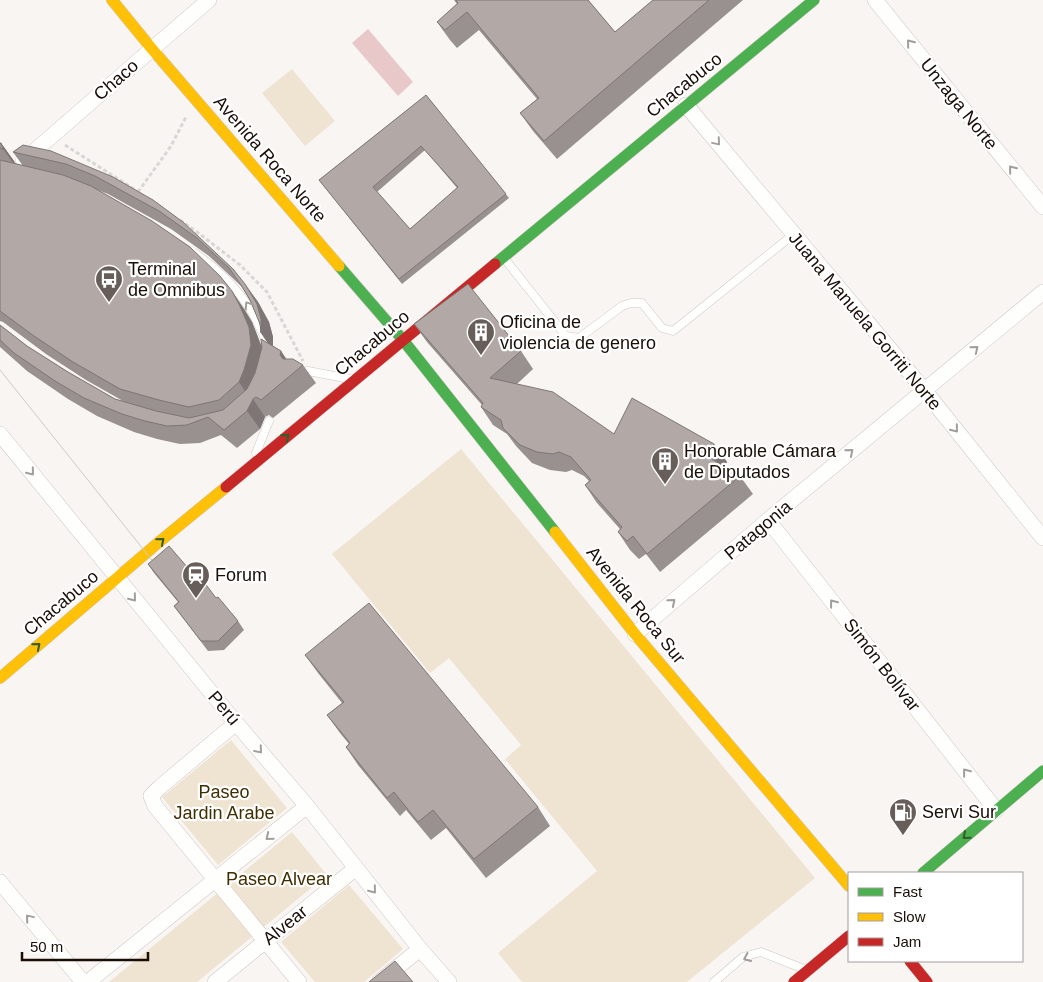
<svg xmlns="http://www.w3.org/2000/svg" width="1043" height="982" font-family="Helvetica,sans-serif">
	<rect width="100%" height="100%" fill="#f9f5f3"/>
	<path fill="#efe4d1" d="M 292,69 L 335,121 L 305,146 L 262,93 Z
		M 461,449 L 815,878 L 687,982 L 522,982 L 498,953 L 597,871 L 505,759 L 521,745 L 449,658 L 430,673 L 332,554 Z
		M 231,740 L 287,808 L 218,865 L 162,797 Z
		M 292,832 L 327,875 L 197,982 L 109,982 Z
		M 349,885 L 403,949 L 364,982 L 315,982 L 281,942 Z"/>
	<path fill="#e8c8c9" d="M 368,29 L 413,82 L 398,96 L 352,43 Z"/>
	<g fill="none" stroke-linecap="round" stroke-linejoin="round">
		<g stroke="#cfc7c3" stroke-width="9">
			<path id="lane" d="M 504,258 L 566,336 L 579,338 L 622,306 L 631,303 L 642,303 L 662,328 L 673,331 L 794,234
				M 298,372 L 308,371 L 350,379
				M 256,453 L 269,421
				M 714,982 L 743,957 L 761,952 L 804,969"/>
		</g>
		<g stroke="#cfc7c3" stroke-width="16">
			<path id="street" d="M 875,0 L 1043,207
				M 686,105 L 924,390 L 1043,538
				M 23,161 L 152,49 L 209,0
				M 0,434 L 236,723 L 307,806 L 420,949 L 449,982
				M 768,520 L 996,810
				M 635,634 L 768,520 L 1043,292
				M 236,723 L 160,787 L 151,796 L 155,806 L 299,982
				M 0,882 L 83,982
				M 88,982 L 307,806
				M 215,982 L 356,868
				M 379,982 L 420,949"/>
		</g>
		<g stroke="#cfc7c3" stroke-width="12">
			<path id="fast" d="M 495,264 L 814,0
				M 339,266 L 403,340 L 555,532
				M 923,873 L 1043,771"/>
		</g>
		<g stroke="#cfc7c3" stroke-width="12">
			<path id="slow" d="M 112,0 L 152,49 L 339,266
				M 555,532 L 635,634 L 849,886
				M 0,678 L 159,542 L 226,487"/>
		</g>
		<g stroke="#cfc7c3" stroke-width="12">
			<path id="jam" d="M 226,487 L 495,264
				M 910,961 L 927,982
				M 794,982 L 849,936"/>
		</g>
		<path stroke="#d9d7d6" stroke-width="3" stroke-dasharray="4 2.5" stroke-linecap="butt" d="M 65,145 L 137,191
			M 138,192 L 171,146 L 186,117
			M 180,220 L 201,235 L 240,265 L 267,292 L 303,361"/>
		<use href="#lane" stroke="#fefefd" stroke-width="8"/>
		<use href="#street" stroke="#fefefd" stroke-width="15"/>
		<use href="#fast" stroke="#4caf50" stroke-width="11"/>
		<use href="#slow" stroke="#ffc107" stroke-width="11"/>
		<use href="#jam" stroke="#c62828" stroke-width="11"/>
		<path stroke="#cdcac9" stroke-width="1" d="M 0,370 L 159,569"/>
		<g stroke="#cfc7c3" stroke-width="9" stroke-linecap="butt">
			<path id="lane-bridge" d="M 193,252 C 222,272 247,297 261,330 C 265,337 267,343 268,352"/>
		</g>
		<use href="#lane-bridge" stroke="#fefefd" stroke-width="8"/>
	</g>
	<path fill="#999190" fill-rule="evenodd" d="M 454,0 L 588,0 L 615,32 L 653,0 L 743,0 L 557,159 L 533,131 L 520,113 L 537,99 L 479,30 L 457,48 L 450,40 L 437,22 L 457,4 Z
		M 426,95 L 509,198 L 402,284 L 319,180 ZM 425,150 L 457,188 L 410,229 L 377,192 Z
		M 0,143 L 1,143 L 14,161 L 15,163 L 23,166 L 13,152 L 23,145 L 153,200 L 233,269 L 258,302 L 269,322 L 273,337 L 273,346 L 281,351 L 286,359 L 303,365 L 316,383 L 273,418 L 269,415 L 265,417 L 260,429 L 237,448 L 221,435 L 200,443 L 180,444 L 157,439 L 134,432 L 97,416 L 68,399 L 27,371 L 0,347 L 0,325 L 27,346 L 68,372 L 115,399 L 123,401 L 86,380 L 46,354 L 3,322 L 0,321 ZM 98,190 L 108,194 L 171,229 L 209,256 L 241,286 L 244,290 L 250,300 L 260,324 L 261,333 L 268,343 L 261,345 L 252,322 L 244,309 Z
		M 414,324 L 521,351 L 533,369 L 517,384 L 614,434 L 714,444 L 727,462 L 724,466 L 740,476 L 753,494 L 660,572 L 646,554 L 639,559 L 630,550 L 618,532 L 620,529 L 597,503 L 585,485 L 589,481 L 584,476 L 572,470 L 566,472 L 550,470 L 532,463 L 516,446 L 507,434 L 493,425 L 481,407 L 482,405 L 427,342 Z
		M 148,564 L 201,583 L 238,621 L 244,630 L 224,650 L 208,651 L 174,606 L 178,602 L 154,573 Z
		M 305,655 L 538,807 L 550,826 L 486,878 L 446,828 L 431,840 L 406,810 L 400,816 L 358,765 L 346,747 L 349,744 L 340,733 L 327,715 L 342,703 L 318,673 Z"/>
	<path fill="#7d7675" d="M 1,143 L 14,161 L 16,167 L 3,149 Z
		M 245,284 L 258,302 L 269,322 L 273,337 L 273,351 L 261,333 L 257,304 Z
		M 232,291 L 244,309 L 252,322 L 261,345 L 263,364 L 251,400 L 239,382 Z
		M 281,351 L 293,369 L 293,373 L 280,355 Z
		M 253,399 L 265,417 L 260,429 L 247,411 Z
		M 714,444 L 727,462 L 719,474 L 707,456 Z"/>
	<path fill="#b2a9a7" stroke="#7d7675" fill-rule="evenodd" d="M 456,0 L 588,0 L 615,32 L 653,0 L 709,0 L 544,141 L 520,113 L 539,98 L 467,12 L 445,30 L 437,22 L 458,3 Z
		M 426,95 L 506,194 L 399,279 L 319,180 ZM 421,146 L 458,187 L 410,229 L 373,187 Z
		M 0,143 L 1,143 L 3,149 L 0,148 Z
		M 23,145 L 51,151 L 113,177 L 153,200 L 183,222 L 233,269 L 245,284 L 257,304 L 261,319 L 261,333 L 260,324 L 250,300 L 241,285 L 229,268 L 197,238 L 159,211 L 95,176 L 66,164 L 13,152 Z
		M 0,160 L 63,175 L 91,186 L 152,221 L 190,247 L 220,276 L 232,291 L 239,304 L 249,327 L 251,345 L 244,370 L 239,382 L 219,400 L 189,407 L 159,400 L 120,389 L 73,362 L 34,336 L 0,311 Z
		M 468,284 L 521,351 L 490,378 L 553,392 L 614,434 L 632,398 L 714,444 L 707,456 L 740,476 L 647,554 L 633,536 L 627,541 L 618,532 L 622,527 L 585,485 L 591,480 L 571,457 L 559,452 L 553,454 L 537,452 L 520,445 L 503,428 L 501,420 L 481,407 L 483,403 L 414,324 Z
		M 0,325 L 27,346 L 68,372 L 115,399 L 156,411 L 189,418 L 223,410 L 247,389 L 255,373 L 262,347 L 261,339 L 281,351 L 280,355 L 283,359 L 293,359 L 303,365 L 261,400 L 256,397 L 253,399 L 247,411 L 224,430 L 208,417 L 187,425 L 167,426 L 145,421 L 122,414 L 84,398 L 55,381 L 14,353 L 0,340 Z
		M 169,546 L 201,583 L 204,582 L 216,598 L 218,597 L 238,621 L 218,641 L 201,641 L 174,606 L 179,602 L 148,564 Z
		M 369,603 L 538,807 L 474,859 L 433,810 L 418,822 L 394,792 L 387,798 L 346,747 L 350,743 L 327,715 L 344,702 L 305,655 Z
		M 395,961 L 413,982 L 369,982 Z"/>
	<defs><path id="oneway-chevron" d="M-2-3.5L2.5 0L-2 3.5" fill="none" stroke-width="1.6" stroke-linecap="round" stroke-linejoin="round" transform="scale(1.25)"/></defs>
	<g stroke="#a29e9a">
		<use href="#oneway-chevron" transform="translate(910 43) rotate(-129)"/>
		<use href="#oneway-chevron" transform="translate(717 142) rotate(50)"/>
		<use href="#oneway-chevron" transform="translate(1012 169) rotate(-129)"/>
		<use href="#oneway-chevron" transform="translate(248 305) rotate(-124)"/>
		<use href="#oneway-chevron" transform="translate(975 349) rotate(-39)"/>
		<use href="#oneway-chevron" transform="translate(955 429) rotate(51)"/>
		<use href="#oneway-chevron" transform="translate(850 452) rotate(-40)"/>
		<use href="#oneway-chevron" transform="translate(31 472) rotate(51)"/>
		<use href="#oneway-chevron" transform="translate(133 598) rotate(51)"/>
		<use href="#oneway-chevron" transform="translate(672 602) rotate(-40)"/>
		<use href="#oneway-chevron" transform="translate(833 603) rotate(-128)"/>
		<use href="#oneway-chevron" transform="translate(259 750) rotate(50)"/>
		<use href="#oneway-chevron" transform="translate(966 772) rotate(-128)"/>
		<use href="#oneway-chevron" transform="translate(269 837) rotate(141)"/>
		<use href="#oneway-chevron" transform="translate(373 890) rotate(51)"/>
		<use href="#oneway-chevron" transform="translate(29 918) rotate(-130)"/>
		<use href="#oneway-chevron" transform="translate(747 958) rotate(155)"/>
	</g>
	<g stroke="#325e2b">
		<use href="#oneway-chevron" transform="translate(286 437) rotate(-40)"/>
		<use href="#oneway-chevron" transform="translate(161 541) rotate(-40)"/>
		<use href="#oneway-chevron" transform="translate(37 646) rotate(-40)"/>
		<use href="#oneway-chevron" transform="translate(966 836) rotate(139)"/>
	</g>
	<defs>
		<g id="bus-pin" transform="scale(1.4375)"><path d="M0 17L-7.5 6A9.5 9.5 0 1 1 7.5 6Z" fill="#675e59" stroke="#fff"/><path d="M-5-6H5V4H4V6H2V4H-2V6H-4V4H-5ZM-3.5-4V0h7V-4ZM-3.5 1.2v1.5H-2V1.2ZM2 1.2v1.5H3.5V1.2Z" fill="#fff"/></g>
		<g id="building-pin" transform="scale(1.4375)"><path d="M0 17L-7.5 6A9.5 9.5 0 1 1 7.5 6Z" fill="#675e59" stroke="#fff"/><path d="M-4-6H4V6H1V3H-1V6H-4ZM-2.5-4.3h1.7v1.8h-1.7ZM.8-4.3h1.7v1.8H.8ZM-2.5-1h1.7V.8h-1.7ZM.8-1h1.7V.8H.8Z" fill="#fff"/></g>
		<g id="station-pin" transform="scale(1.4375)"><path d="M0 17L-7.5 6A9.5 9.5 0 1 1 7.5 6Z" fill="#675e59" stroke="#fff"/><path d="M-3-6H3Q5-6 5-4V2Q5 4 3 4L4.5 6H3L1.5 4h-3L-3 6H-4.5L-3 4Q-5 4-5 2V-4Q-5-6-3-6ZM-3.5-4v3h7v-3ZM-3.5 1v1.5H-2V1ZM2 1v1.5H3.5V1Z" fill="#fff"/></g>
		<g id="fuel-pin" transform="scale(1.4375)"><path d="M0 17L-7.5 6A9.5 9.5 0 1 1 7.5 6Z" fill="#675e59" stroke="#fff"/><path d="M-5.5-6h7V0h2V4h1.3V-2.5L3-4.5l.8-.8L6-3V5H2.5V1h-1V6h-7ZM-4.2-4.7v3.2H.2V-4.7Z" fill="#fff"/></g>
	</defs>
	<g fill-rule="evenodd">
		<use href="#bus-pin" x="109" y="279"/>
		<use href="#building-pin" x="481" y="332"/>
		<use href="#building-pin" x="665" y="461"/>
		<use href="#station-pin" x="196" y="575"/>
		<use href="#fuel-pin" x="903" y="812"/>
	</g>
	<g text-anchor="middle" stroke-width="4.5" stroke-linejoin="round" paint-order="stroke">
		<g font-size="18" fill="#190d06" stroke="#fff">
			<text transform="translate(116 80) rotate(-41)" y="6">Chaco</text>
			<text transform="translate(684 85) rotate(-39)" y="6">Chacabuco</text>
			<text transform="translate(959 104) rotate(51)" y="6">Unzaga Norte</text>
			<text transform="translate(270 159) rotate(49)" y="6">Avenida Roca Norte</text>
			<text transform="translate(865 321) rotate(50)" y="6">Juana Manuela Gorriti Norte</text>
			<text transform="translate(372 343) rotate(-40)" y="6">Chacabuco</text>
			<text transform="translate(758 530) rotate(-40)" y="6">Patagonia</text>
			<text transform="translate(61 603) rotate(-40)" y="6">Chacabuco</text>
			<text transform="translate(636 605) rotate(51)" y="6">Avenida Roca Sur</text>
			<text transform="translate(882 665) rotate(52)" y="6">Simón Bolívar</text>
			<text transform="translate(224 708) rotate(50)" y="6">Perú</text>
			<text transform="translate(285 925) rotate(-39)" y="6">Alvear</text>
		</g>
		<g font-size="18" fill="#190d06" stroke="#fff" text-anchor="start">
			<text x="128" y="275">Terminal<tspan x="128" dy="21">de Omnibus</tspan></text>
			<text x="500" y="328">Oficina de<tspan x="500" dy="21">violencia de genero</tspan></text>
			<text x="684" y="457">Honorable Cámara<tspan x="684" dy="21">de Diputados</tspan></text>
			<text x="215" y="581">Forum</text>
			<text x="922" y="818">Servi Sur</text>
		</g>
		<g font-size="18" fill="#402e00" stroke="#fff">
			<text x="224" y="798">Paseo<tspan x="224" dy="21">Jardin Arabe</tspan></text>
			<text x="279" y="885">Paseo Alvear</text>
		</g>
	</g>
	<rect x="848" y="872" width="175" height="90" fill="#ffffff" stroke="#a39e9b"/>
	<rect x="858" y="888" width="25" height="8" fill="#4caf50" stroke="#a39e9b"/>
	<text x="893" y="897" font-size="15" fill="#190d06">Fast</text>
	<rect x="858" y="913" width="25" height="8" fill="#ffc107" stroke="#a39e9b"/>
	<text x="893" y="922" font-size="15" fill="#190d06">Slow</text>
	<rect x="858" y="938" width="25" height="8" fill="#c62828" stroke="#a39e9b"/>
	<text x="893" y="947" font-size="15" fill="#190d06">Jam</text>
	<path d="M22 952v8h126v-8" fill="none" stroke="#190d06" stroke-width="2.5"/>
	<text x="30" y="952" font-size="15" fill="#190d06" stroke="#ffffff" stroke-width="4" paint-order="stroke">50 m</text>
</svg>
